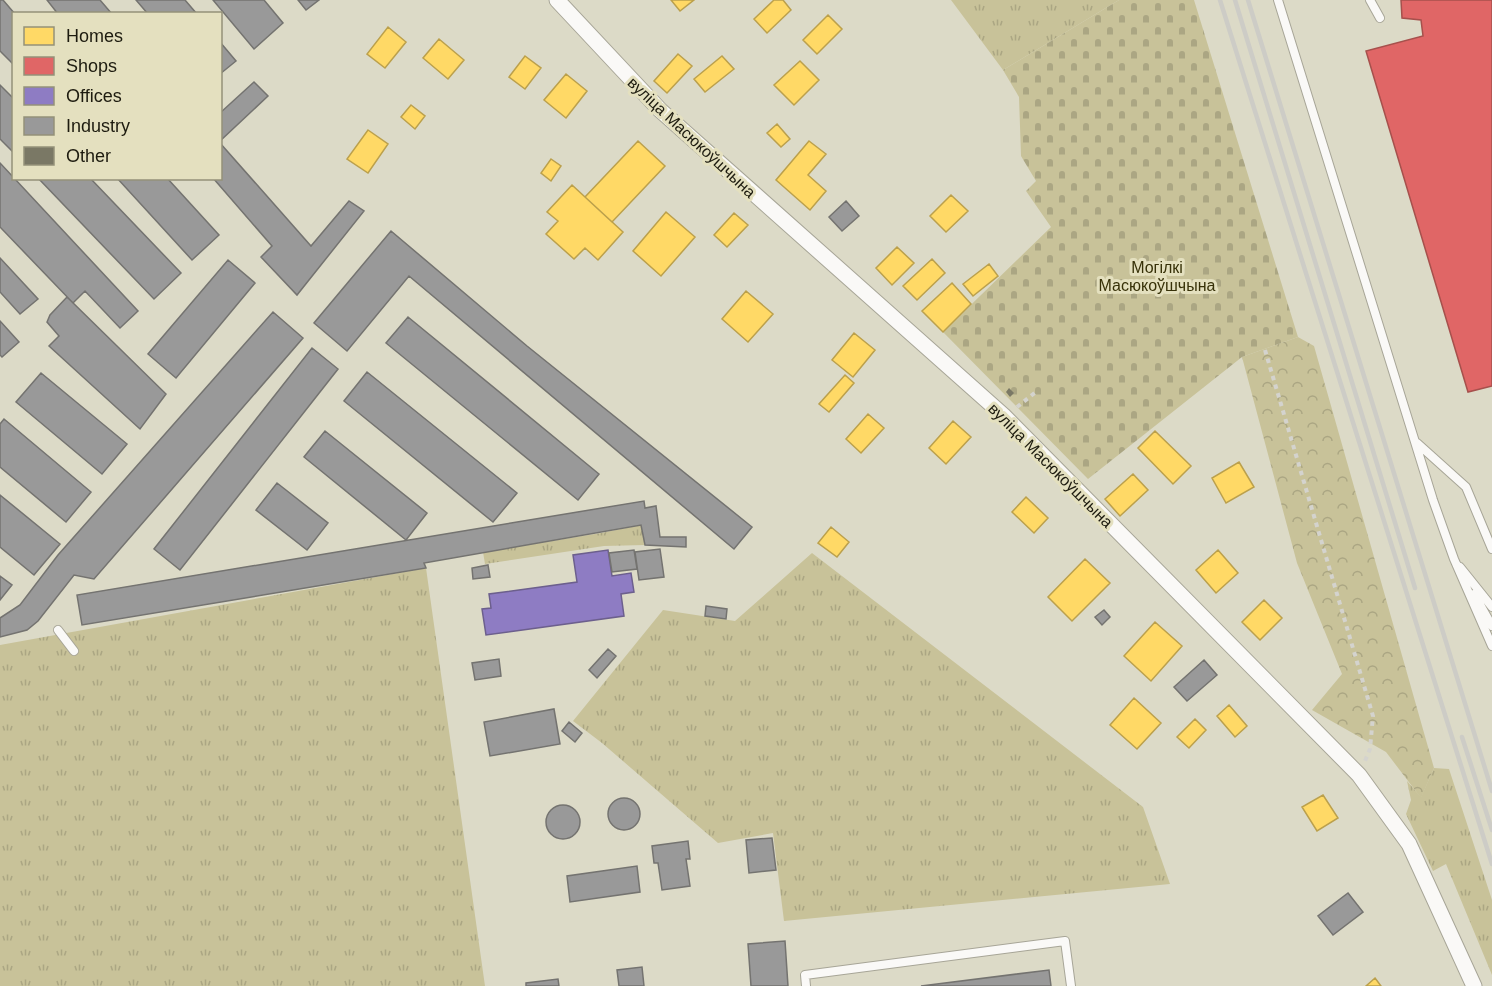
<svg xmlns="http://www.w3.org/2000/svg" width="1492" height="986" font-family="Arial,sans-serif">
	<defs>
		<pattern id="grass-tufts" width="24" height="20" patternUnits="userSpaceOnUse" patternTransform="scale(1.5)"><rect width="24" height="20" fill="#c8c299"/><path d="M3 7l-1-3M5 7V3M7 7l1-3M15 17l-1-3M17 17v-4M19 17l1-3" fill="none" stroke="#aba683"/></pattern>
		<pattern id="forest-crowns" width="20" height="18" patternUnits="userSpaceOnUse" patternTransform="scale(1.5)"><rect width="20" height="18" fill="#c8c299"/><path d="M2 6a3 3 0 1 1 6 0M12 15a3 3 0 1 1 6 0" fill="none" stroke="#aba683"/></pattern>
		<pattern id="cemetery-stones" width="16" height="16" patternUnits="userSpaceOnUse" patternTransform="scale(1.5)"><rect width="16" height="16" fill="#c8c299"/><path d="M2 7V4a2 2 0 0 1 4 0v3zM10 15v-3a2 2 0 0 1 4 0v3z" fill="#aba683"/></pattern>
	</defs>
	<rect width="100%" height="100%" fill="#dcdac7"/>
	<path fill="url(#grass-tufts)" d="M 951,0 L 1119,0 L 1003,70 Z
		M 641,525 L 645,545 L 604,546 L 485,564 L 483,552 L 601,533 Z
		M 812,553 L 1143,807 L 1170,884 L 784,921 L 773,833 L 718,843 L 602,743 L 573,721 L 663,610 L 735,621 Z
		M 426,568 L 485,986 L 0,986 L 0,645 Z
		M 1434,768 L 1449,769 L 1492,900 L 1492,975 L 1446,864 L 1433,871 L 1406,814 L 1411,800 L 1407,781 L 1421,797 Z"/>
	<path fill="url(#forest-crowns)" d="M 1298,337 L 1314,346 L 1434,768 L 1421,798 L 1386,752 L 1312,710 L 1342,674 L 1297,563 L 1242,357 Z"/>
	<path fill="url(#cemetery-stones)" d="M 1119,0 L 1194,0 L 1298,337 L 1242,357 L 1088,479 L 943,332 L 1051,227 L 1026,191 L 1036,181 L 1021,156 L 1019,97 L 1003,70 Z"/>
	<path fill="#ffd966" stroke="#bba04c" stroke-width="1.5" d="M 671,0 L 694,0 L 680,11 Z
		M 774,0 L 783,0 L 791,10 L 767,33 L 754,19 Z
		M 828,15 L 842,29 L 817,54 L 803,40 Z
		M 388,27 L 406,42 L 385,68 L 367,54 Z
		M 439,39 L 464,60 L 448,79 L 423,58 Z
		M 678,54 L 692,66 L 667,93 L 654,81 Z
		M 525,56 L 541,68 L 525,89 L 509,77 Z
		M 722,56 L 734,69 L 705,92 L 694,79 Z
		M 800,61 L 819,80 L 794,105 L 774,85 Z
		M 566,74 L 587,91 L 566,118 L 544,100 Z
		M 411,105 L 425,116 L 415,129 L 401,117 Z
		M 777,124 L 790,139 L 781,147 L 767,133 Z
		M 368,130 L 388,144 L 368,173 L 347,159 Z
		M 638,141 L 665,166 L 612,222 L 585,197 Z
		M 809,141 L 826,154 L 808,175 L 826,191 L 810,210 L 776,180 Z
		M 551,159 L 561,166 L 551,181 L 541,173 Z
		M 572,185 L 623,232 L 598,260 L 585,248 L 574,259 L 546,234 L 558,221 L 547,212 Z
		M 951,195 L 968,211 L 946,232 L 930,216 Z
		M 666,212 L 695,237 L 661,276 L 633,251 Z
		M 734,213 L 748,225 L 727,247 L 714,235 Z
		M 897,247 L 914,263 L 892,285 L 876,268 Z
		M 932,259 L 945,273 L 917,300 L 903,286 Z
		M 989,264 L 998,276 L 973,296 L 963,284 Z
		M 952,283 L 971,304 L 943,332 L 922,311 Z
		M 746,291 L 773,314 L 748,342 L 722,319 Z
		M 854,333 L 875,350 L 853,377 L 832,360 Z
		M 845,375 L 854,383 L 829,412 L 819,404 Z
		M 868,414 L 884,428 L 861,453 L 846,439 Z
		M 953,421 L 971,437 L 946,464 L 929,448 Z
		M 1155,431 L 1191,466 L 1173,484 L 1138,448 Z
		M 1239,462 L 1254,487 L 1226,503 L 1212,478 Z
		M 1133,474 L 1148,490 L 1120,516 L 1105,499 Z
		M 1026,497 L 1048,518 L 1034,533 L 1012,512 Z
		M 831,527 L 849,542 L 837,557 L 818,543 Z
		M 1218,550 L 1238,573 L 1216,593 L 1196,570 Z
		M 1085,559 L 1110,583 L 1072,621 L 1048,597 Z
		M 1264,600 L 1282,618 L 1260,640 L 1242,622 Z
		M 1155,622 L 1182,646 L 1151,681 L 1124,656 Z
		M 1134,698 L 1161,723 L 1137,749 L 1110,725 Z
		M 1229,705 L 1247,726 L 1235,737 L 1217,716 Z
		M 1195,719 L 1206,730 L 1189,748 L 1177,737 Z
		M 1323,795 L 1338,818 L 1317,831 L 1302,807 Z
		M 1375,978 L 1381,986 L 1366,986 Z"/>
	<path fill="#e06666" stroke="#a6504c" stroke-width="1.5" d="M 1401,0 L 1492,0 L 1492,386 L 1468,392 L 1366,51 L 1423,36 L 1421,20 L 1402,18 Z"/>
	<path fill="#8e7cc3" stroke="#6c5f8d" stroke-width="1.5" d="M 608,550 L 612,576 L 631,573 L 634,592 L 621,594 L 624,616 L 486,635 L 482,609 L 491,608 L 489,594 L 577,582 L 573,555 Z"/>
	<path fill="#999" stroke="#747370" stroke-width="1.5" d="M 0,0 L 3,0 L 15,14 L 14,14 L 14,65 L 0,51 Z
		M 47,0 L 100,0 L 112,14 L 58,14 Z
		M 136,0 L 185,0 L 197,14 L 148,14 Z
		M 213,0 L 264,0 L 283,23 L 254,49 Z
		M 298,0 L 319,0 L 306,10 Z
		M 220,42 L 236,61 L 220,74 Z
		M 254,82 L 268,96 L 220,141 L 220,113 Z
		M 0,85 L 14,99 L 14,153 L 0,139 Z
		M 220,143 L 311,246 L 349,201 L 364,211 L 297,295 L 261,257 L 272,246 L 213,178 L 220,178 Z
		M 0,163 L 138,311 L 120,328 L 85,291 L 73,303 L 0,227 Z
		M 38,178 L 90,178 L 181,273 L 154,299 Z
		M 117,178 L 167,178 L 219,235 L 192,260 Z
		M 846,201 L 859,216 L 842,231 L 829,217 Z
		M 391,231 L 527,346 L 752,527 L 734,549 L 409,276 L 347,351 L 314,323 Z
		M 0,258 L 38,299 L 20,314 L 0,292 Z
		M 228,260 L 255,283 L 176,378 L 148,354 Z
		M 67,297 L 166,394 L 140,429 L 49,346 L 59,336 L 47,322 L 50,315 Z
		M 273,312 L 303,338 L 94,579 L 74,575 L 38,621 L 27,630 L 0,637 L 0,618 L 20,605 L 58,555 Z
		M 408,317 L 599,474 L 578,500 L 386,343 Z
		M 0,321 L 19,342 L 2,357 L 0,355 Z
		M 312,348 L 338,369 L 180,570 L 154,549 Z
		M 367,372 L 517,493 L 493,522 L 344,401 Z
		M 41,373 L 127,444 L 102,474 L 16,402 Z
		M 4,419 L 91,492 L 66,522 L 0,467 L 0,424 Z
		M 325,431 L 427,513 L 406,540 L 304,457 Z
		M 277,483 L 328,523 L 307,550 L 256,510 Z
		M 0,495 L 60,544 L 34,575 L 0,547 Z
		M 644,501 L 645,508 L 656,506 L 660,537 L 686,537 L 686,547 L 645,545 L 641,525 L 424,563 L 426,568 L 82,625 L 77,595 Z
		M 660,549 L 664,577 L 639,580 L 635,552 Z
		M 634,550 L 637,569 L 612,572 L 609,553 Z
		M 488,565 L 490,577 L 473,579 L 472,568 Z
		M 0,576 L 12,585 L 0,600 Z
		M 706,606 L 727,609 L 726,619 L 705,616 Z
		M 1104,610 L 1110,617 L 1102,625 L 1095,617 Z
		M 608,649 L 616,656 L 597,678 L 589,670 Z
		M 499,659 L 501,676 L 475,680 L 472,663 Z
		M 1204,660 L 1217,675 L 1187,701 L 1174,687 Z
		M 554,709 L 560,744 L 490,756 L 484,722 Z
		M 569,722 L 582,733 L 575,742 L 562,731 Z
		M608 814a16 16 0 1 1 32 0a16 16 0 1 1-32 0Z
		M546 822a17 17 0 1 1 34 0a17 17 0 1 1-34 0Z
		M 772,838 L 776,870 L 749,873 L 746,840 Z
		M 688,841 L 690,859 L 686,859 L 690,886 L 662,890 L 658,863 L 654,863 L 652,846 Z
		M 637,866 L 640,892 L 570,902 L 567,876 Z
		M 1348,893 L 1363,912 L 1333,935 L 1318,916 Z
		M 785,941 L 788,986 L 751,986 L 748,944 Z
		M 642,967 L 644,986 L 619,986 L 617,970 Z
		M 1049,970 L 1051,986 L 921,986 Z
		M 558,979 L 559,986 L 526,986 L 526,983 Z"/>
	<path fill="#7a7865" d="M 1009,388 L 1014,393 L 1010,397 L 1006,392 Z"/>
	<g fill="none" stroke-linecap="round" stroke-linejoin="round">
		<g stroke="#a7a597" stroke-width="10">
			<path id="lane" d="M 1278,0 L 1433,500 L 1454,559 L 1492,646
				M 1370,0 L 1380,18
				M 1417,443 L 1466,487 L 1492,549
				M 1460,567 L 1492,607
				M 1474,594 L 1492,626
				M 58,630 L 74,651
				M 806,986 L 805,975 L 1065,941 L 1071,986"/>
		</g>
		<g stroke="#a7a597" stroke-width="17">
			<path id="street" d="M 557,0 L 660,110 L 1003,415 L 1359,775 L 1409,844 L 1474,986"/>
		</g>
		<path stroke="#d4d3ce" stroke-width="4" stroke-dasharray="4.5 4.5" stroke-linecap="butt" d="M 1265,350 L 1373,716 L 1370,749 L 1365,761
			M 1017,407 L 1037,391"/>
		<use href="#lane" stroke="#faf9f7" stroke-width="8"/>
		<use href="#street" stroke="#faf9f7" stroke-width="15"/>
		<path stroke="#cdccc6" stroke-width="4.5" d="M 1220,0 L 1492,864
			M 1235,0 L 1415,588
			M 1248,0 L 1492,791
			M 1462,737 L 1492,830"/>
	</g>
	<g text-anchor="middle" stroke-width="6" stroke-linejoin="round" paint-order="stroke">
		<g font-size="16" fill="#1d1b0f" stroke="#e4e0bf">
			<text transform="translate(692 137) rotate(43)" y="6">вуліца Масюкоўшчына</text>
			<text transform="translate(1051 465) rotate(45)" y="6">вуліца Масюкоўшчына</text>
		</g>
		<g font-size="16" fill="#373108" stroke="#e4e0bf">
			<text x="1157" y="273">Могілкі<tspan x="1157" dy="18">Масюкоўшчына</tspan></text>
		</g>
	</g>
	<rect x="12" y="12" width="210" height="168" fill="#e4e0bf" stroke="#949179" stroke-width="1.5"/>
	<rect x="24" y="27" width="30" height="18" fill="#ffd966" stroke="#949179" stroke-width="1.5"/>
	<text x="66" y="42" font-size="18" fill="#1d1b0f">Homes</text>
	<rect x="24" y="57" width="30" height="18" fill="#e06666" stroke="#949179" stroke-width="1.5"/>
	<text x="66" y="72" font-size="18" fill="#1d1b0f">Shops</text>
	<rect x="24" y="87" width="30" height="18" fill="#8e7cc3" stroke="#949179" stroke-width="1.5"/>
	<text x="66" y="102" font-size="18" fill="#1d1b0f">Offices</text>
	<rect x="24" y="117" width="30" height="18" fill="#999999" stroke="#949179" stroke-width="1.5"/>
	<text x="66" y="132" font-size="18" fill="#1d1b0f">Industry</text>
	<rect x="24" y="147" width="30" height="18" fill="#7a7865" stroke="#949179" stroke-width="1.5"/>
	<text x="66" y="162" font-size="18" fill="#1d1b0f">Other</text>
</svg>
